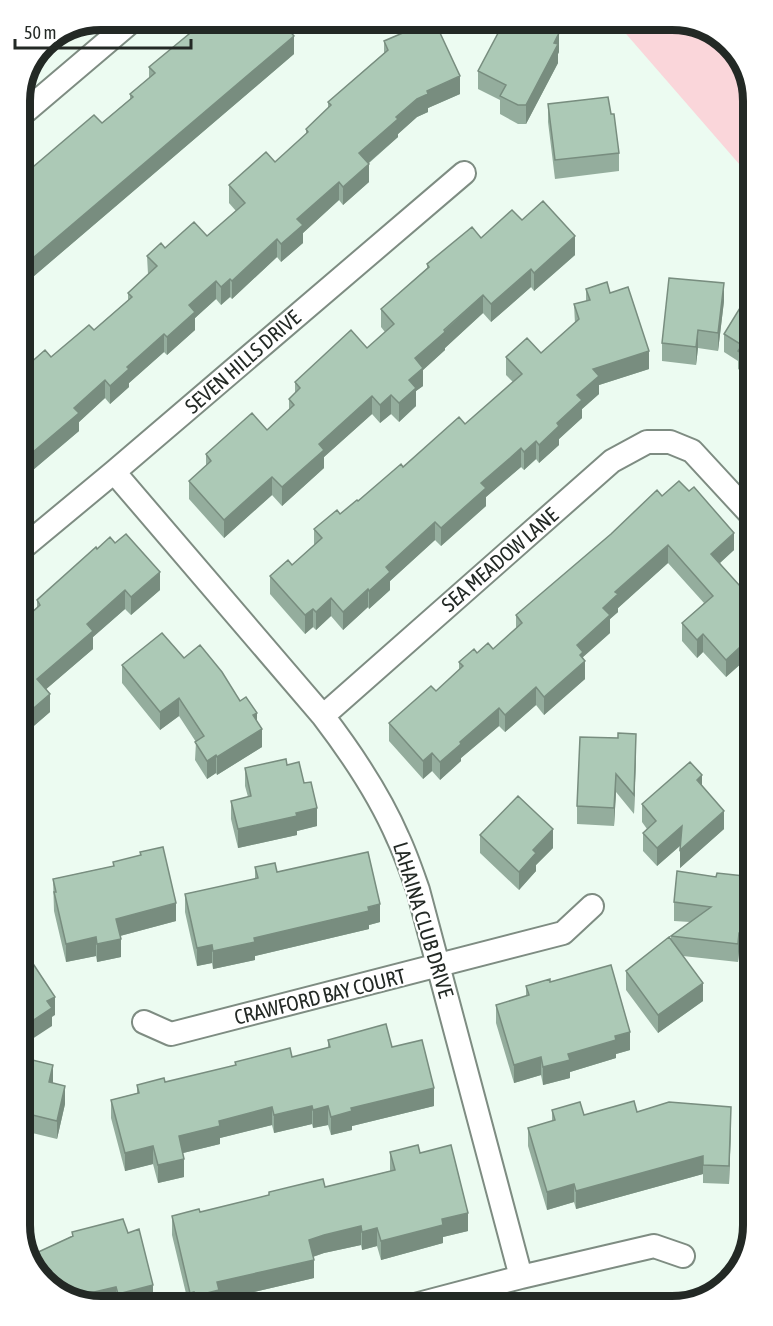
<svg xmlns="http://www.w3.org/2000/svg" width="773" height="1326" font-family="'Asap Condensed',sans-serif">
	<rect width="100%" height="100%" fill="#ecfbf1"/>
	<path fill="#fad6da" d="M 614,20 L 677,20 L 717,33 L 745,65 L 753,101 L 753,180 Z"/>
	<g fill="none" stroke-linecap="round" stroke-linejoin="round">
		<g stroke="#7e8c82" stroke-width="26">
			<path id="street" d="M 20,116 L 133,20
				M 114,472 L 323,716 C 352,754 379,794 398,838 C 406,855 412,873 418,890 L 521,1277
				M 20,550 L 114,472 L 464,173
				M 323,716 L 612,461 L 647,442 L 670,442 L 692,451 L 753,517
				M 144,1022 L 171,1034 L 563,933 L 592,906
				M 411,1306 L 521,1277 L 654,1246 L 683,1256"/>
		</g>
		<use href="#street" stroke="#fff" stroke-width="22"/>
	</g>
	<path fill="#94ad9d" d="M 384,41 L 460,94 L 428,108 L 428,112 L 417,117 L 398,134 L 398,137 L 368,164 L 369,182 L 343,205 L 339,200 L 303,233 L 303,243 L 281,262 L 277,257 L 232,299 L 230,297 L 221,305 L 216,299 L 195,318 L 195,330 L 167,355 L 164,352 L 129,383 L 129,387 L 110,404 L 105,398 L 79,422 L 79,431 L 20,481 L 20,372 L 51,357 L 94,330 L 128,300 L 128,293 L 148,274 L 147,256 L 165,248 L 207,236 L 236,211 L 229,203 L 229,185 L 275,162 L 306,134 L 306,129 L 328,108 L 328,102 L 384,53 Z
		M 559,52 L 558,54 L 558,63 L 526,124 L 518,124 L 500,114 L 500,100 L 478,89 L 478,71 Z
		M 294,54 L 20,288 L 20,178 L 102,123 L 130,99 L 130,94 L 149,78 L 149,67 Z
		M 548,104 L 611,114 L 619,153 L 619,171 L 555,179 L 548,122 Z
		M 522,220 L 575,255 L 534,291 L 531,287 L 491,322 L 483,313 L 445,348 L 445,350 L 423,370 L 423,386 L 416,391 L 416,406 L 399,422 L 391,414 L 380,423 L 372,414 L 324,457 L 324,468 L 282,506 L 272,495 L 224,538 L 189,499 L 189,481 L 206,466 L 206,454 L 267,430 L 289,411 L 289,399 L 295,394 L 295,382 L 367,348 L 385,332 L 381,327 L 381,309 L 427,268 L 427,264 L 481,238 Z
		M 586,289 L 610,293 L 649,369 L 599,385 L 599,394 L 582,409 L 582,418 L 559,439 L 559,445 L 539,463 L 536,459 L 524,470 L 521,467 L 510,476 L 486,497 L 486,506 L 441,546 L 435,540 L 390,581 L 390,590 L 369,609 L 368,607 L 343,630 L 331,616 L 316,630 L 313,627 L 305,634 L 270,594 L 270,576 L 292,565 L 314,545 L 314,529 L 340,514 L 358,501 L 403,467 L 465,424 L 513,382 L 506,375 L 506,357 L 541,353 L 575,324 L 574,304 L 586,301 Z
		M 753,291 L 753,379 L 738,369 L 738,361 L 724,352 L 724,334 Z
		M 724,301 L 718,351 L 698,348 L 696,365 L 662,361 L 662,343 Z
		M 662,496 L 734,550 L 720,563 L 753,605 L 753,653 L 726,677 L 703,652 L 697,658 L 682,641 L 682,623 L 704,603 L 668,563 L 618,608 L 618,612 L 610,619 L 610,633 L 583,657 L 585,679 L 544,715 L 536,705 L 505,732 L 499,726 L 461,758 L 461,761 L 440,780 L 432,771 L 423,779 L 389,741 L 389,723 L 436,691 L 459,670 L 459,662 L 477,653 L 493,649 L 516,629 L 516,615 Z
		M 97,549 L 160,590 L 131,615 L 125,609 L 93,637 L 93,649 L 46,689 L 50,712 L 28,731 L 20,722 L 20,623 L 37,608 L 37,600 Z
		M 184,658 L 240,701 L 257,721 L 262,747 L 217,775 L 216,773 L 207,779 L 195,760 L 196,742 L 179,716 L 160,730 L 122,683 L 122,665 Z
		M 636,752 L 634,814 L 616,792 L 614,826 L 577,824 L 577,806 Z
		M 287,765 L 304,783 L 317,826 L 297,831 L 297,835 L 238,848 L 231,819 L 231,801 L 248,797 L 245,786 L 245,768 Z
		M 702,785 L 724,829 L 680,868 L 680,846 L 657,866 L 643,851 L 643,833 L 647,829 L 642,822 L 642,804 Z
		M 480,835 L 553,848 L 536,865 L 536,871 L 519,890 L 480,853 Z
		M 140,852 L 176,921 L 120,936 L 121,957 L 97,962 L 96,956 L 66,962 L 54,911 L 53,879 L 113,866 L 113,862 L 140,856 Z
		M 255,867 L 277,872 L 380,922 L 369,925 L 369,929 L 255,956 L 255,960 L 213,969 L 212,963 L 197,966 L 185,912 L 185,894 L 255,879 Z
		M 744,894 L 743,911 L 753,930 L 750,952 L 739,951 L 738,962 L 683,956 L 703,1001 L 658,1033 L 626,990 L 626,971 L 671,940 L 671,936 L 690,922 L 674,921 L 674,902 Z
		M 550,982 L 630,1050 L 616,1054 L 616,1058 L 570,1072 L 570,1078 L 543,1085 L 541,1075 L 514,1083 L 496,1023 L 496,1005 L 526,996 L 526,986 Z
		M 328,1040 L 392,1047 L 434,1106 L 352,1126 L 352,1130 L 331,1135 L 328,1125 L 313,1128 L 312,1124 L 274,1133 L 272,1125 L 220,1138 L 220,1144 L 183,1153 L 184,1177 L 158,1183 L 153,1164 L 125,1171 L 111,1118 L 111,1100 L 137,1093 L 137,1085 L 165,1082 L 235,1066 L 235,1062 L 292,1057 L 328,1048 Z
		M 20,1057 L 53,1083 L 65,1104 L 57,1139 L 20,1130 Z
		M 552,1110 L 584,1115 L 637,1112 L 731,1125 L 729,1184 L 703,1183 L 703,1174 L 576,1209 L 574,1202 L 547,1210 L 528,1146 L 528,1128 L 552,1121 Z
		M 390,1152 L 420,1153 L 468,1231 L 443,1237 L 443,1243 L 381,1260 L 377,1246 L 362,1250 L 361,1245 L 324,1253 L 313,1257 L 314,1278 L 219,1300 L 219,1306 L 189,1306 L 172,1235 L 172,1216 L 200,1212 L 269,1195 L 269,1192 L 325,1187 L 390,1171 Z
		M 72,1232 L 153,1303 L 141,1306 L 116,1306 L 116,1305 L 112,1306 L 96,1306 L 34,1254 L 72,1236 Z"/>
	<path fill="#788d7f" d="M 559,33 L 559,52 L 558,54 L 558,63 L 526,124 L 526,105 L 554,43 Z
		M 294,36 L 294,54 L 20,288 L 20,269 Z
		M 460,76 L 460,94 L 428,108 L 428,112 L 417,117 L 398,134 L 398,137 L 359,171 L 359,153 L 396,117 L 427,91 Z
		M 369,164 L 369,182 L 343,205 L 343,187 Z
		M 339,182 L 339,200 L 303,233 L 303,243 L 281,262 L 281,244 L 297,219 Z
		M 575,236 L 575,255 L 534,291 L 534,273 Z
		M 277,239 L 277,257 L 232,299 L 232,281 Z
		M 531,269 L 531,287 L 491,322 L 491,304 Z
		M 230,279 L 230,297 L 221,305 L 221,287 Z
		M 216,281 L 216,299 L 195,318 L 195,330 L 167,355 L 167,337 L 189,305 Z
		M 724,283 L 724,301 L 718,351 L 718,333 Z
		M 483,295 L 483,313 L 445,348 L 445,350 L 423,370 L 423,386 L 416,391 L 416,406 L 399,422 L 399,403 L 409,380 L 415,358 Z
		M 698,330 L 698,348 L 696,365 L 696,347 Z
		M 164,334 L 164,352 L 129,383 L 129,387 L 110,404 L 110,386 L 127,367 Z
		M 649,351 L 649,369 L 599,385 L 599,394 L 582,409 L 582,418 L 559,439 L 559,445 L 539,463 L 539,445 L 557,423 L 577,395 L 593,369 Z
		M 105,380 L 105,398 L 79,422 L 79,431 L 20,481 L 20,463 L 74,408 Z
		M 391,395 L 391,414 L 380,423 L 380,405 Z
		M 372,396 L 372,414 L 324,457 L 324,468 L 282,506 L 282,487 L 319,444 Z
		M 536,441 L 536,459 L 524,470 L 524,452 Z
		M 521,448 L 521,467 L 486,497 L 486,506 L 441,546 L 441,528 L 481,483 Z
		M 272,477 L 272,495 L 224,538 L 224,520 Z
		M 435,522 L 435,540 L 390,581 L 390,590 L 369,609 L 369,591 L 386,567 Z
		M 734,533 L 734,550 L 711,571 L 711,554 Z
		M 668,545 L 668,563 L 618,608 L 618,612 L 610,619 L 610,633 L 583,657 L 583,663 L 585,661 L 585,679 L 544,715 L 544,697 L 577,645 L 603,608 L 615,592 Z
		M 160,572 L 160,590 L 131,615 L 131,597 Z
		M 368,589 L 368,607 L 343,630 L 343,612 Z
		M 125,590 L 125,609 L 93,637 L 93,649 L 37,697 L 37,679 L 87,624 Z
		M 331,598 L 331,616 L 316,630 L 316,612 Z
		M 313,609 L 313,627 L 305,634 L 305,615 Z
		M 703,634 L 703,652 L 697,658 L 697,640 Z
		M 753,635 L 753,653 L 726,677 L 726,660 Z
		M 536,687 L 536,705 L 505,732 L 505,715 Z
		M 50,694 L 50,712 L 28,731 L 28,713 Z
		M 179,698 L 179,716 L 160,730 L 160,712 Z
		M 499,708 L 499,726 L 461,758 L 461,761 L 440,780 L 440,762 L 460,742 Z
		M 257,713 L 257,731 L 253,715 Z
		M 262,729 L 262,747 L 217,775 L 217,757 Z
		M 636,734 L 636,752 L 634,814 L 634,795 Z
		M 432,753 L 432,771 L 423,779 L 423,761 Z
		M 216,755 L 216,773 L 207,779 L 207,761 Z
		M 616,774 L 616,792 L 614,826 L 614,808 Z
		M 702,775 L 702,794 L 697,780 Z
		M 317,808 L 317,826 L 297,831 L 297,835 L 238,848 L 238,829 L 296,813 Z
		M 724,811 L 724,829 L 680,868 L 680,850 Z
		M 682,826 L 682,844 L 657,866 L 657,848 Z
		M 553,829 L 553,848 L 536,865 L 536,871 L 519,890 L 519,872 L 533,850 Z
		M 176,903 L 176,921 L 116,937 L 116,919 Z
		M 380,904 L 380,922 L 369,925 L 369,929 L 255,956 L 255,960 L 213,969 L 213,951 L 254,938 Z
		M 753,912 L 753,930 L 750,952 L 750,934 Z
		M 739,933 L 739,951 L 738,962 L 738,944 Z
		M 96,937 L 96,956 L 66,962 L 66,944 Z
		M 121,939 L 121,957 L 97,962 L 97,944 Z
		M 212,945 L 212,963 L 197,966 L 197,948 Z
		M 703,983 L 703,1001 L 658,1033 L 658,1015 Z
		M 55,997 L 55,1015 L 52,1017 L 52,1026 L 20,1047 L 20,1029 L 47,1001 Z
		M 630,1032 L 630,1050 L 616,1054 L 616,1058 L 570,1072 L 570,1078 L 543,1085 L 543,1067 L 568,1054 L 615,1036 Z
		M 541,1057 L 541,1075 L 514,1083 L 514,1065 Z
		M 53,1065 L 53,1083 L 49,1082 Z
		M 65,1086 L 65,1104 L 57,1139 L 57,1121 Z
		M 434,1088 L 434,1106 L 352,1126 L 352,1130 L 331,1135 L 331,1117 L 351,1108 Z
		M 312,1106 L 312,1124 L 274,1133 L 274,1115 Z
		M 328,1106 L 328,1125 L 313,1128 L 313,1110 Z
		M 272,1107 L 272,1125 L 220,1138 L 220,1144 L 179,1154 L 179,1136 L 219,1121 Z
		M 731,1107 L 731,1125 L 729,1184 L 729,1166 Z
		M 153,1146 L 153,1164 L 125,1171 L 125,1153 Z
		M 703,1156 L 703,1174 L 576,1209 L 576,1191 Z
		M 184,1159 L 184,1177 L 158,1183 L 158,1165 Z
		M 574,1184 L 574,1202 L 547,1210 L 547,1192 Z
		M 468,1213 L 468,1231 L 443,1237 L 443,1243 L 381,1260 L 381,1241 L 442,1219 Z
		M 361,1226 L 361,1245 L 324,1253 L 309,1258 L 309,1240 L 324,1235 Z
		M 377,1228 L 377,1246 L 362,1250 L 362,1232 Z
		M 314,1260 L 314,1278 L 219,1300 L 219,1306 L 195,1306 L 195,1296 L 217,1282 Z
		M 153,1285 L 153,1303 L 141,1306 L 118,1306 L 118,1294 Z
		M 116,1287 L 116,1305 L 112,1306 L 96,1306 L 77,1300 L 90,1293 Z
		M 194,1292 L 194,1306 L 190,1306 L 190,1293 Z"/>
	<path fill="#acc9b6" stroke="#788d7f" stroke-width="1.5" d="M 206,20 L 280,20 L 294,36 L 20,269 L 20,182 L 22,180 L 20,178 L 94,115 L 102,123 L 133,97 L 130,94 L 155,73 L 149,67 Z
		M 433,20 L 434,20 L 460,76 L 427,91 L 428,94 L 417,99 L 396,117 L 398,119 L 359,153 L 369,164 L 343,187 L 339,182 L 297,219 L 303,225 L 281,244 L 277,239 L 232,281 L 230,279 L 221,287 L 216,281 L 189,305 L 195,312 L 167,337 L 164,334 L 127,367 L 129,369 L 110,386 L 105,380 L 74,408 L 79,413 L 20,463 L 20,372 L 45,350 L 51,357 L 89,325 L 94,330 L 132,297 L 128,293 L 157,266 L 147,256 L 161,243 L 165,248 L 194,222 L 207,236 L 245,203 L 229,185 L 266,152 L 275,162 L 308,132 L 306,129 L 331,105 L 328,102 L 388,50 L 384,41 Z
		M 505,20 L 511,20 L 517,23 L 518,20 L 534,20 L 559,33 L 554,43 L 558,44 L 526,105 L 518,105 L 500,96 L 506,85 L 478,71 Z
		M 608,97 L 611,114 L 614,114 L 619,153 L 555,160 L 548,104 Z
		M 543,201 L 575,236 L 534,273 L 531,269 L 491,304 L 483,295 L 444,330 L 445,332 L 415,358 L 423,368 L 409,380 L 416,388 L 399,403 L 391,395 L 380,405 L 372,396 L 319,444 L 324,450 L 282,487 L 272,477 L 224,520 L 189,481 L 211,461 L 206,454 L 252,413 L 267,430 L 294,405 L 289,399 L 300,388 L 295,382 L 351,330 L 367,348 L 394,324 L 381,309 L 429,267 L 427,264 L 472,227 L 481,238 L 512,210 L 522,220 Z
		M 669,278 L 724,283 L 718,333 L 698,330 L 696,347 L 662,343 Z
		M 607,282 L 610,293 L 628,287 L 649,351 L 593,369 L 599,376 L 577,395 L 582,400 L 557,423 L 559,426 L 539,445 L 536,441 L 524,452 L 521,448 L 510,458 L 481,483 L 486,488 L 441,528 L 435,522 L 386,567 L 390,572 L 369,591 L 368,589 L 343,612 L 331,598 L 316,612 L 313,609 L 305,615 L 270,576 L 288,560 L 292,565 L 322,538 L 314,529 L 337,510 L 340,514 L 357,500 L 358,501 L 401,464 L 403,467 L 459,417 L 465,424 L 522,374 L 506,357 L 527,338 L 541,353 L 579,319 L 574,304 L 590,300 L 586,289 Z
		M 751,290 L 753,291 L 753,361 L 738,351 L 742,345 L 724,334 Z
		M 679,481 L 689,491 L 694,487 L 734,533 L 711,554 L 750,597 L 748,598 L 753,605 L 753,610 L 750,613 L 753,616 L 753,635 L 726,660 L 703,634 L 697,640 L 682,623 L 713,596 L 668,545 L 615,592 L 618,594 L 603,608 L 610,615 L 577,645 L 583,652 L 580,655 L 585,661 L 544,697 L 536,687 L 505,715 L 499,708 L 460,742 L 461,744 L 440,762 L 432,753 L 423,761 L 389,723 L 431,686 L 436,691 L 463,666 L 459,662 L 474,649 L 477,653 L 488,643 L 493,649 L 522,623 L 516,615 L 611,534 L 657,490 L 662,496 Z
		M 126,534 L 160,572 L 131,597 L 125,590 L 87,624 L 93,631 L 37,679 L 50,694 L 28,713 L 20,704 L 20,623 L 40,605 L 37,600 L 96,547 L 97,549 L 110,537 L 115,543 Z
		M 162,633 L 184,658 L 200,645 L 222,672 L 240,701 L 246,697 L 257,713 L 253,715 L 262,729 L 217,757 L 216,755 L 207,761 L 195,742 L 204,736 L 179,698 L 160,712 L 122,665 Z
		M 618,733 L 636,734 L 634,795 L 616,774 L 614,808 L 577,806 L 580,737 L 618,738 Z
		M 286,759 L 287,765 L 299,762 L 304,783 L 311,782 L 317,808 L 296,813 L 297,816 L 238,829 L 231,801 L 251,796 L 245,768 Z
		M 690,762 L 702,775 L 697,780 L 724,811 L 680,850 L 682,826 L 657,848 L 643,833 L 656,821 L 642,804 Z
		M 518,796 L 553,829 L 533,850 L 536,853 L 519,872 L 480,835 Z
		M 163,847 L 176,903 L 116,919 L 121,939 L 97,944 L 96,937 L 66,944 L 54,892 L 56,892 L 53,879 L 114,866 L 113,862 L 141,855 L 140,852 Z
		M 368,852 L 380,904 L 368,907 L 369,911 L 254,938 L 255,942 L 213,951 L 212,945 L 197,948 L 185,894 L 258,878 L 255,867 L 275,863 L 277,872 Z
		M 677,871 L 716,877 L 717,873 L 744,876 L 742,911 L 753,912 L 750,934 L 739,933 L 738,944 L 671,936 L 711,907 L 674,902 Z
		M 669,937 L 703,983 L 658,1015 L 626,971 Z
		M 26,953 L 55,997 L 47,1001 L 52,1008 L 20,1029 L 20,957 Z
		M 611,965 L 630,1032 L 615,1036 L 616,1040 L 568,1054 L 570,1060 L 543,1067 L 541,1057 L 514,1065 L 496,1005 L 529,995 L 526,986 L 550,979 L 550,982 Z
		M 386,1024 L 392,1047 L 422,1040 L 434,1088 L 351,1108 L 352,1111 L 331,1117 L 328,1106 L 313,1110 L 312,1106 L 274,1115 L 272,1107 L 219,1121 L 220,1126 L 179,1136 L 184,1159 L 158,1165 L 153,1146 L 125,1153 L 111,1100 L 139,1093 L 137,1085 L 164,1078 L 165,1082 L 236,1065 L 235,1062 L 290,1048 L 292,1057 L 330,1047 L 328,1040 Z
		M 20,1057 L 53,1065 L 49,1082 L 65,1086 L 57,1121 L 20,1112 Z
		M 634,1101 L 637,1112 L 669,1102 L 731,1107 L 729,1166 L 703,1165 L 703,1156 L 576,1191 L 574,1184 L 547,1192 L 528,1128 L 555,1120 L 552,1110 L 580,1102 L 584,1115 Z
		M 418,1145 L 420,1153 L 451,1145 L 468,1213 L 442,1219 L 443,1225 L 381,1241 L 377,1228 L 362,1232 L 361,1226 L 324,1235 L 309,1240 L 314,1260 L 217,1282 L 219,1290 L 195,1296 L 194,1292 L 190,1293 L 172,1216 L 199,1209 L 200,1212 L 269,1195 L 269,1192 L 323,1179 L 325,1187 L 395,1170 L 390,1152 Z
		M 123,1219 L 128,1233 L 139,1229 L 153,1285 L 118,1294 L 116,1287 L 90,1293 L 77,1300 L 56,1293 L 28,1261 L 25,1249 L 31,1247 L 34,1254 L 73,1236 L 72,1232 Z
		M 612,1297 L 614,1302 L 629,1298 L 631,1306 L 561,1306 L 596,1298 L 597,1301 Z"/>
	<g text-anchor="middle" stroke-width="4.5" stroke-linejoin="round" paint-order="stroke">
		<g font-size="21" fill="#232925" stroke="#fff">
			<text transform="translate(243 362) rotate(-41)" y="7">SEVEN HILLS DRIVE</text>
			<text transform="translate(500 560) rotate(-41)" y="7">SEA MEADOW LANE</text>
			<text transform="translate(423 920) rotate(73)" y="7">LAHAINA CLUB DRIVE</text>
			<text transform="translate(320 997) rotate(-14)" y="7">CRAWFORD BAY COURT</text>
		</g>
	</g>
	<path d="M0 0H773V1326H0ZM101 30H672A71 71 0 0 1 743 101V1225A71 71 0 0 1 672 1296H101A71 71 0 0 1 30 1225V101A71 71 0 0 1 101 30Z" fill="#fff" fill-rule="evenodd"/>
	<path fill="none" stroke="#232925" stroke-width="8" d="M101 30H672A71 71 0 0 1 743 101V1225A71 71 0 0 1 672 1296H101A71 71 0 0 1 30 1225V101A71 71 0 0 1 101 30Z"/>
	<path d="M15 39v9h176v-9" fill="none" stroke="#232925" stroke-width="3"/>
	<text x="24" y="39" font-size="18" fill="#232925" stroke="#ffffff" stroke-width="4.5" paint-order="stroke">50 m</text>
</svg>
